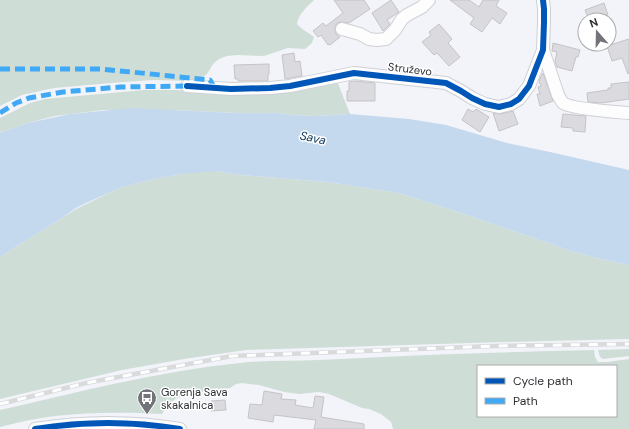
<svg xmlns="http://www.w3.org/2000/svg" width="629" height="429" font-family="'DM Sans',sans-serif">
	<rect width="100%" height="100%" fill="#f2f4fa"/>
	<path fill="#cfddd7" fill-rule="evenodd" d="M 0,0 L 314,0 C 306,8 299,13 297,24 C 302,30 308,32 314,37 L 312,43 L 305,49 L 288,48 L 264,56 L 237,55 L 227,56 L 219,59 L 213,64 L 207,74 L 201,78 L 190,81 L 154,80 L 123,82 L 54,88 L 22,95 L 0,106 Z
		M 337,81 L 350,114 L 316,116 L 291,115 L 278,113 L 235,113 L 174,110 L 104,110 L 70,114 L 55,116 L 28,123 L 0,133 L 0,118 L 30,103 L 45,99 L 144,90 L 175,90 L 206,92 Z
		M 199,171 L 215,171 L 240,175 L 328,182 L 399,193 L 459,212 L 571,251 L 601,259 L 629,265 L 629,339 L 503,342 L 246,350 L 184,359 L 122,370 L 0,399 L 0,257 L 20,244 L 56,222 L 76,209 L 109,193 L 122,187 L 149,180 L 182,174 Z
		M 629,349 L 629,356 L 603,359 L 600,357 L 598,350 Z
		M 594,350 L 595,357 L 598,362 L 607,362 L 629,359 L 629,429 L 393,429 L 391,422 L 381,414 L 369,409 L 362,408 L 329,394 L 319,392 L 299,394 L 284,392 L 259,385 L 242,383 L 236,384 L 230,388 L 189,394 L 175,399 L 167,406 L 162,414 C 108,411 52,412 0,427 L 0,410 C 79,392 159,371 240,363 C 266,360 293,361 319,360 C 410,355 502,352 594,350 ZM 478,366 L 616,366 L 616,416 L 478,416 Z"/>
	<path fill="#c4d8ee" d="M 132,108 L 235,113 L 278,113 L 291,115 L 316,116 L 350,114 L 409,119 L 446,125 L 507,143 L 550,152 L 629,170 L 629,265 L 601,259 L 571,251 L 459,212 L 399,193 L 328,182 L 240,175 L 215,171 L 182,174 L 149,180 L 122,187 L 86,203 L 76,208 L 56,222 L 20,244 L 0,257 L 0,133 L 28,123 L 70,114 Z"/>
	<path fill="#dbdbdf" stroke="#c4c4c7" d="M 334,0 L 364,0 L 370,9 L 349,23 L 341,22 L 337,23 L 335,27 L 335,30 L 336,34 L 340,37 L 330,45 L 329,44 L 328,45 L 321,35 L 318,37 L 313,31 L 323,23 L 326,26 L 343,13 Z
		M 391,0 L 399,12 L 387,20 L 390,24 L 383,31 L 372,13 Z
		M 450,0 L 469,0 L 479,7 L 483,0 L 499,0 L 496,6 L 507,13 L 500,24 L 492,18 L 482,32 L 470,24 L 474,18 Z
		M 604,3 L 608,15 L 597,18 L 598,20 L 589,20 L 585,10 Z
		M 439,24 L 452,39 L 448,43 L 460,57 L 449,66 L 437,53 L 434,55 L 422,42 L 431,35 L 429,32 Z
		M 629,39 L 629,73 L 628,74 L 622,58 L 612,61 L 607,46 Z
		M 553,43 L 580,50 L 578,57 L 576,57 L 572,71 L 557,67 L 555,61 L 557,52 L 552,51 Z
		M 294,53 L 295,62 L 300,61 L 302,76 L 285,79 L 282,55 Z
		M 269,64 L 269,74 L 268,75 L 268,81 L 238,81 L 238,79 L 235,79 L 234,65 Z
		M 543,73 L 553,101 L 540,106 L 537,94 L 540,94 L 538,87 L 541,86 L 539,81 L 542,74 Z
		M 354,81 L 375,83 L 375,101 L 347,101 L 347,91 L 349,91 L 349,82 Z
		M 629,82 L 629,99 L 601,103 L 588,102 L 587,93 L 608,90 L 608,88 L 611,88 L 611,84 Z
		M 468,109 L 473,112 L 476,109 L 489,117 L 480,132 L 462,120 Z
		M 513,111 L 518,124 L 499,131 L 493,113 L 500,114 Z
		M 563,114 L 586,116 L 585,132 L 573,131 L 573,128 L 561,127 Z
		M 264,391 L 282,394 L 281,399 L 296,400 L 295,405 L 313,408 L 315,396 L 324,397 L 321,417 L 364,424 L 364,429 L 314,429 L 316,420 L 274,415 L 273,422 L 248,418 L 250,404 L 262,405 Z
		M 225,400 L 226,410 L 211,411 L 211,401 Z"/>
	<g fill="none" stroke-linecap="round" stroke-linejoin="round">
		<g stroke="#ced0d4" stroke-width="14">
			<path id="minor" d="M 342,29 L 360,34 L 369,39 L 377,40 L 386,39 L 395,30 L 402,19 L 407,15 L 422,7 L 429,0
				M 543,50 L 558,95 C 560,98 561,101 563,103 C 571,109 617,112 629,113
				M 187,86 L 231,89 L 270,88 L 290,86 L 354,73 L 446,83 L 461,91 L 472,98 L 485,104 L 499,107 L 511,104 L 519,99 L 529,86 L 543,50 L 544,22 L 544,9 L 543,0
				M 35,429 C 83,421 133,421 180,429"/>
		</g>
		<use href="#minor" stroke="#fdfdfe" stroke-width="12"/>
		<g stroke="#d8dadb" stroke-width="4.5">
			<path id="rail" d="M 0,404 L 86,383 L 232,356 L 494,346 L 629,344"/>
		</g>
		<use href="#rail" stroke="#fff" stroke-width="3" stroke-dasharray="9" stroke-linecap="butt"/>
		<path stroke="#3fa9f5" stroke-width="5" stroke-dasharray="10 5" stroke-linecap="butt" d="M 0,69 L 101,69 L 161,75 L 210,80 L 214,87
			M 0,113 L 16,103 L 29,98 L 63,92 L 120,87 L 187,86"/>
		<g stroke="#fff" stroke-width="8">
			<path id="cycleway" d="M 187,86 L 231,89 L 270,88 L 290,86 L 354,73 L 446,83 L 461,91 L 472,98 L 485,104 L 499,107 L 511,104 L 519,99 L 529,86 L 543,50 L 544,22 L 544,9 L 543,0
				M 35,429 C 83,421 133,421 180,429"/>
		</g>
		<use href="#cycleway" stroke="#0057b8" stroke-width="6"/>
	</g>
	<defs>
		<g id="bus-pin" transform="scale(1)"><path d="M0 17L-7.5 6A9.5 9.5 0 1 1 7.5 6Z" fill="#727479" stroke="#fff"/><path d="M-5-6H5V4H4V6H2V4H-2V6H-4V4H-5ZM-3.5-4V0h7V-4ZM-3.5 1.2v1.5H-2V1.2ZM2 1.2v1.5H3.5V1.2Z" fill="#fff"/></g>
	</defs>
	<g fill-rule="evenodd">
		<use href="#bus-pin" x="147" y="398"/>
	</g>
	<g text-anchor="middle" stroke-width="3" stroke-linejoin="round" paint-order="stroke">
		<g font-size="11" fill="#2d2f33" stroke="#fff">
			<text transform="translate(410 69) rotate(7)" y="4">Struževo</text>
		</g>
		<g font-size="11" fill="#2d2f33" stroke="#fff" text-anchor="start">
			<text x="161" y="396">Gorenja Sava<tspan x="161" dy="13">skakalnica</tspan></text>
		</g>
		<g font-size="12" font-style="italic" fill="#0b345a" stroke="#fff">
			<text transform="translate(313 138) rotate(12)" y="4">Sava</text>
		</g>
	</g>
	<rect x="477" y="365" width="140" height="52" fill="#ffffff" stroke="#abacad"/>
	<rect x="485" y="378" width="20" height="6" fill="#0057b8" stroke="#abacad"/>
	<text x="513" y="385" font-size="12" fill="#2d2f33">Cycle path</text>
	<rect x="485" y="398" width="20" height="6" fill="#3fa9f5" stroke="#abacad"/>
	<text x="513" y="405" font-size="12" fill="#2d2f33">Path</text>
	<g transform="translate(597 32) rotate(340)"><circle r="19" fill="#ffffff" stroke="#abacad"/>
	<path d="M0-3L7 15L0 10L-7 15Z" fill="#727479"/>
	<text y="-6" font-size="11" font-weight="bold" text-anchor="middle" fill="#2d2f33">N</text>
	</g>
</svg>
